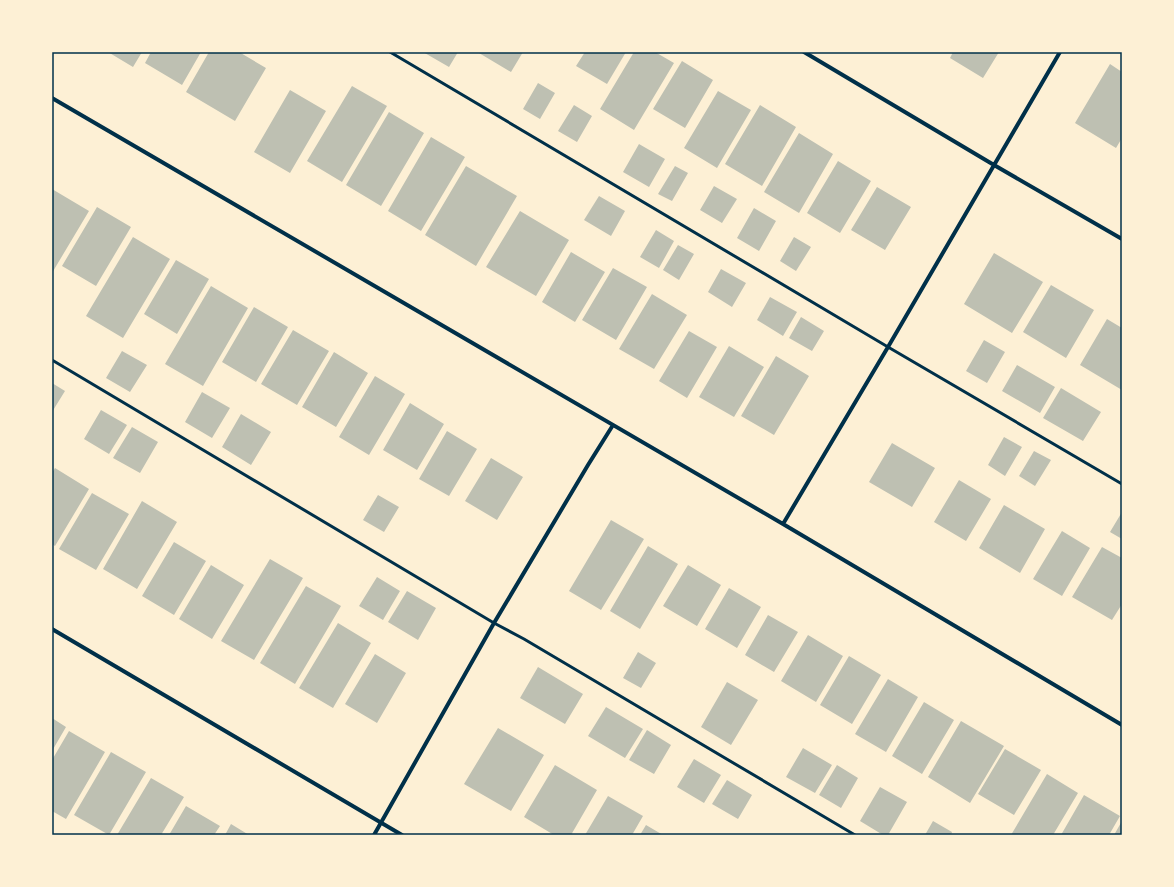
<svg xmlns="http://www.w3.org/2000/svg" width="1174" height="887" font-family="'Alegreya Sans',sans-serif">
	<rect width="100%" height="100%" fill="#fdf0d5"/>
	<path fill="#bec0b2" d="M 108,52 L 142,52 L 133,67 Z
		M 151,52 L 201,52 L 182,85 L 145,63 Z
		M 209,52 L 239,52 L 266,68 L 235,121 L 186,92 Z
		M 423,52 L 458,52 L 449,67 Z
		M 480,52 L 523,52 L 511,72 L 479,53 Z
		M 585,52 L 626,52 L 607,84 L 576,66 Z
		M 634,52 L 655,52 L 674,63 L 634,130 L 600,109 Z
		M 953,52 L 999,52 L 983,78 L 950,58 Z
		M 682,61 L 713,80 L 685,128 L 653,109 Z
		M 1110,64 L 1122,72 L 1122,138 L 1116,148 L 1075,123 Z
		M 538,83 L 555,93 L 540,119 L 523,109 Z
		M 352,86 L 387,106 L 342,182 L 307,161 Z
		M 290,90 L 326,111 L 290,173 L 254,152 Z
		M 718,91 L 751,110 L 717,168 L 684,148 Z
		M 574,105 L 592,116 L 577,142 L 558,131 Z
		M 760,105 L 796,127 L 762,186 L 725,164 Z
		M 389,112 L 424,133 L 381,206 L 346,185 Z
		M 799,133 L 833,154 L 799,213 L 764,192 Z
		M 431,137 L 465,157 L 421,231 L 388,211 Z
		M 639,144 L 665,159 L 649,187 L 623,172 Z
		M 838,161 L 871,181 L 840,233 L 807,213 Z
		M 466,166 L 517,196 L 476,266 L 425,235 Z
		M 675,166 L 688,173 L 672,201 L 658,194 Z
		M 714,186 L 737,199 L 722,223 L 700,210 Z
		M 877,187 L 911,207 L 885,250 L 851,230 Z
		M 52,189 L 89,211 L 52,273 Z
		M 599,196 L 625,211 L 611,236 L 584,220 Z
		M 97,207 L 131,227 L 96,286 L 62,266 Z
		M 754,208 L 776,221 L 759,251 L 737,238 Z
		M 520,211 L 569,240 L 536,296 L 486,267 Z
		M 656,230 L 674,241 L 659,268 L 640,257 Z
		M 133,237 L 170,259 L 123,338 L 86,316 Z
		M 794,237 L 811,247 L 796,271 L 780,261 Z
		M 678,245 L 694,254 L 679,280 L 663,270 Z
		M 571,252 L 605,272 L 575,322 L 542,302 Z
		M 994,253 L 1043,282 L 1012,333 L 964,304 Z
		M 176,260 L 209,279 L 177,334 L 144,314 Z
		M 613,268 L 647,287 L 616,340 L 582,320 Z
		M 721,269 L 746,283 L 732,307 L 708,292 Z
		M 1051,285 L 1094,310 L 1066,358 L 1023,332 Z
		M 211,286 L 248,308 L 203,386 L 165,364 Z
		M 652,294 L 687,315 L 654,369 L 619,349 Z
		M 770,297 L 797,312 L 783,336 L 757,320 Z
		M 254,307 L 288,327 L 256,382 L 222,362 Z
		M 801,317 L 824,331 L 812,351 L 789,338 Z
		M 1107,319 L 1122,328 L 1122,390 L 1080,365 Z
		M 293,330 L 329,351 L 297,405 L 261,384 Z
		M 689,331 L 717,347 L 687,398 L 659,381 Z
		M 984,340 L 1005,352 L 987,383 L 966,371 Z
		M 729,346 L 764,367 L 734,417 L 699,397 Z
		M 122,351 L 147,365 L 130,392 L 106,378 Z
		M 334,352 L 368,373 L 336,427 L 302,407 Z
		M 776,356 L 809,376 L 774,435 L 741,416 Z
		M 1017,365 L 1055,387 L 1040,413 L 1002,391 Z
		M 375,376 L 405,394 L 369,455 L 339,437 Z
		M 52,383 L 65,391 L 52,412 Z
		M 1061,388 L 1101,412 L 1083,441 L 1043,418 Z
		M 202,392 L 230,408 L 212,438 L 185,422 Z
		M 410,403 L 444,424 L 417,470 L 383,450 Z
		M 101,410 L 127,425 L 109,454 L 84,439 Z
		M 241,414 L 271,432 L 251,465 L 222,447 Z
		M 132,427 L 158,442 L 140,473 L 113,458 Z
		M 447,431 L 477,449 L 449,496 L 419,479 Z
		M 1004,437 L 1022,447 L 1005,476 L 988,465 Z
		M 892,443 L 935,468 L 912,507 L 869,482 Z
		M 1034,451 L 1051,460 L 1035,486 L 1019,476 Z
		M 491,458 L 523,477 L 497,520 L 465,501 Z
		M 55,468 L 89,489 L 55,546 L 52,544 L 52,473 Z
		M 959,480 L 991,499 L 966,541 L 934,522 Z
		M 92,493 L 129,514 L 96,570 L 59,549 Z
		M 378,495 L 399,507 L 384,532 L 363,520 Z
		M 142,501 L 177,522 L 137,589 L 103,569 Z
		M 1004,505 L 1045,529 L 1020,573 L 979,548 Z
		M 1122,512 L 1122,539 L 1110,532 Z
		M 611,520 L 644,539 L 601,610 L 569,591 Z
		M 1062,531 L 1090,548 L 1062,596 L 1033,579 Z
		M 174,542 L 206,561 L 174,615 L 142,596 Z
		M 648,546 L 678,564 L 640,629 L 610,611 Z
		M 1102,547 L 1122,558 L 1122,604 L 1112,620 L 1072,597 Z
		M 270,559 L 303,578 L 254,660 L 221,641 Z
		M 211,565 L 244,585 L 212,639 L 179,619 Z
		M 688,565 L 721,585 L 697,626 L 663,606 Z
		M 377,577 L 400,591 L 383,620 L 359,606 Z
		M 306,586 L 341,606 L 295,684 L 260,663 Z
		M 729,588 L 761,607 L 737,648 L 705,629 Z
		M 407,591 L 436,608 L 418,640 L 388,622 Z
		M 768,615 L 798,632 L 774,672 L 745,655 Z
		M 338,623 L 371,643 L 333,708 L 299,688 Z
		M 808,635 L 843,656 L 816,702 L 781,681 Z
		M 638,652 L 656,663 L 641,688 L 623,678 Z
		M 375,654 L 406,673 L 377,723 L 345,704 Z
		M 849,656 L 881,675 L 852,724 L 820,705 Z
		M 538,667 L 583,694 L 565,724 L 520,698 Z
		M 888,679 L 918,697 L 886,752 L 855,734 Z
		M 727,682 L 758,700 L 731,745 L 701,727 Z
		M 924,702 L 954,720 L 922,774 L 892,756 Z
		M 606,707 L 643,729 L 625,758 L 588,736 Z
		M 52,718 L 66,727 L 52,751 Z
		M 961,721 L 1004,746 L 970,803 L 928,777 Z
		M 498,728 L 544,755 L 511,811 L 464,784 Z
		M 647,730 L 671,745 L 654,774 L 629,760 Z
		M 69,731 L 105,752 L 66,819 L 52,811 L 52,760 Z
		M 803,748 L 832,765 L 815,793 L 786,777 Z
		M 1005,749 L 1041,770 L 1014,815 L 978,794 Z
		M 111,752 L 146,772 L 109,835 L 74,815 Z
		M 694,759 L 721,775 L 704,803 L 677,787 Z
		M 555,765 L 597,790 L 571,835 L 554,835 L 524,817 Z
		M 837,765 L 858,778 L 841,808 L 819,795 Z
		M 1047,774 L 1078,793 L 1053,835 L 1011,835 Z
		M 151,778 L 184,797 L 161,835 L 117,835 Z
		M 727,780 L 752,795 L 738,819 L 712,804 Z
		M 880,787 L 907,802 L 888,835 L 883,835 L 860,821 Z
		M 1084,795 L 1120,816 L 1109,835 L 1061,835 Z
		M 608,796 L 643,816 L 632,835 L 585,835 Z
		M 186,806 L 220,826 L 214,835 L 169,835 Z
		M 933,821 L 952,832 L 951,835 L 925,835 Z
		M 1122,821 L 1122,835 L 1114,835 Z
		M 231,824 L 249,835 L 225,835 Z
		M 646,825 L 663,835 L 640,835 Z"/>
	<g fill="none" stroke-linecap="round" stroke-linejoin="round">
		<path stroke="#003049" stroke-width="3" d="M 390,52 L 888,347 L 1122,484
			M 52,360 L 494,623 L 524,639 L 855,835"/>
		<path stroke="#003049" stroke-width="4" d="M 804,52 L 994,165 L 1122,239
			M 52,98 L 783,524 L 1122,725
			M 783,524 L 888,347 L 1060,52
			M 52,629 L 402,835
			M 374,835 L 494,623 L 588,465 L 613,425"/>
	</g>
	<rect width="1174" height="887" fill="none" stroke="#fdf0d5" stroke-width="106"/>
	<rect x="53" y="53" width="1068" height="781" fill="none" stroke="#003049" stroke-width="1.5"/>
</svg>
